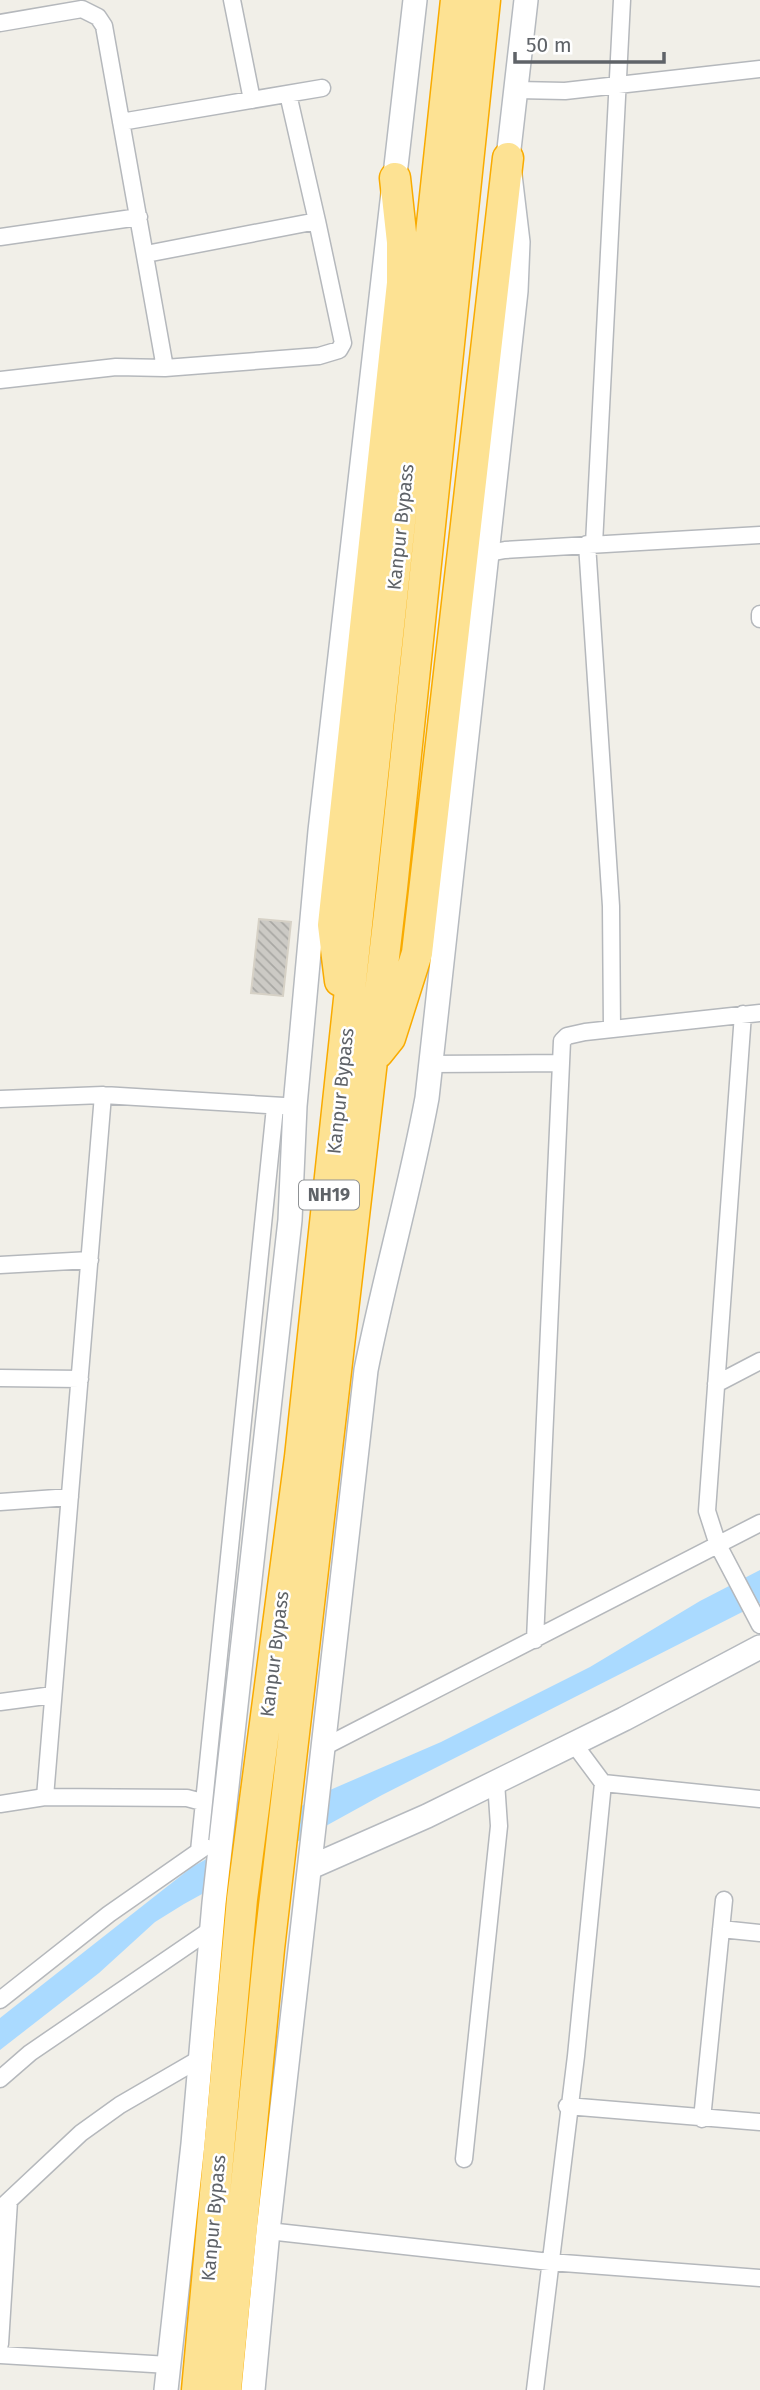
<svg xmlns="http://www.w3.org/2000/svg" width="760" height="2390" font-family="'Fira Sans',sans-serif">
	<defs>
		<pattern id="building-back-hatch" width="6" height="6" patternUnits="userSpaceOnUse" patternTransform="scale(1.75)"><rect width="6" height="6" fill="#cccac5"/><path d="M-1 5l2 2M0 0l6 6M5-1l2 2" fill="none" stroke="#a9a8a4"/></pattern>
	</defs>
	<rect width="100%" height="100%" fill="#f1efe8"/>
	<path fill="#aadaff" d="M 760,1570 L 760,1603 L 382,1795 L 184,1904 L 155,1922 L 99,1973 L 0,2050 L 0,2018 L 192,1867 L 330,1790 L 441,1742 L 590,1667 L 700,1601 Z"/>
	<path fill="url(#building-back-hatch)" stroke="#d6d1c6" stroke-width="2" d="M 259,919 L 291,922 L 283,996 L 251,993 Z"/>
	<g fill="none" stroke-linecap="round" stroke-linejoin="round">
		<g stroke="#b5b8bc" stroke-width="19">
			<path id="street" d="M 232,0 L 252,100
				M 0,23 L 82,9 L 98,17 L 104,26 L 165,368
				M 517,90 L 565,91 L 760,69
				M 121,122 L 322,88
				M 0,237 L 139,217
				M 146,254 L 317,221 L 288,94
				M 0,380 L 116,367 L 165,368 L 319,356 L 339,350 L 343,343 L 317,221
				M 587,544 L 611,906 L 612,1029
				M 594,544 L 622,0
				M 489,553 L 505,550 L 760,535
				M 760,619 L 760,614
				M 743,1014 L 707,1511 L 718,1545 L 760,1625
				M 430,1064 L 560,1063
				M 0,1099 L 103,1095 L 284,1106
				M 0,1265 L 90,1260
				M 0,1378 L 80,1379
				M 716,1384 L 760,1361
				M 0,1502 L 70,1497
				M 535,1640 L 562,1041 L 567,1036 L 585,1032 L 760,1013
				M 0,1702 L 53,1695
				M 322,1748 L 760,1523
				M 603,1783 L 760,1799
				M 45,1797 L 103,1095
				M 0,1804 L 45,1797 L 187,1798 L 202,1802
				M 199,1851 L 275,1107
				M 721,1929 L 760,1933
				M 0,2000 L 109,1914 L 205,1847
				M 0,2079 L 30,2053 L 213,1928
				M 567,2106 L 760,2122
				M 702,2119 L 724,1900
				M 464,2159 L 499,1826 L 496,1782
				M 0,2209 L 81,2133 L 120,2105 L 201,2058
				M 268,2231 L 550,2262 L 760,2278
				M 0,2344 L 9,2201
				M 0,2355 L 169,2365
				M 535,2390 L 576,2056 L 603,1783 L 574,1744"/>
		</g>
		<g stroke="#b6babf" stroke-width="26">
			<path id="secondary" d="M 311,1867 L 427,1816 L 624,1719 L 760,1647
				M 166,2390 L 193,2144 L 214,1903 L 290,1220 L 295,1106 L 320,831 L 415,0
				M 253,2390 L 268,2231 L 366,1370 C 384,1279 410,1190 427,1098 L 516,291 L 518,242 L 508,158 L 526,0"/>
		</g>
		<g stroke="#f9ab00" stroke-width="33">
			<path id="highway" d="M 340,981 L 333,925 L 402,283 L 402,242 L 395,178
				M 378,1053 L 390,1038 L 417,953 L 508,158
				M 197,2390 L 242,1899 L 300,1457 L 456,0
				M 226,2390 L 269,1949 L 392,888 L 485,0"/>
		</g>
		<use href="#street" stroke="#fff" stroke-width="16"/>
		<use href="#secondary" stroke="#fff" stroke-width="23"/>
		<use href="#highway" stroke="#fde293" stroke-width="30"/>
	</g>
	<g text-anchor="middle" stroke-width="5" stroke-linejoin="round" paint-order="stroke">
		<rect fill="#fff" stroke="#8f9295" stroke-width="2" x="299" y="1180.5" width="60" height="29" rx="5"/>
		<g font-size="18" font-weight="bold" fill="#5f6368">
			<text x="329" y="1201">NH19</text>
		</g>
		<g font-size="19" fill="#5f6368" stroke="#fff">
			<text transform="translate(400 527) rotate(-84)" y="7">Kanpur Bypass</text>
			<text transform="translate(340 1091) rotate(-84)" y="7">Kanpur Bypass</text>
			<text transform="translate(274 1654) rotate(-83)" y="7">Kanpur Bypass</text>
			<text transform="translate(213 2218) rotate(-85)" y="7">Kanpur Bypass</text>
		</g>
	</g>
	<path d="M515 52v10h149v-10" fill="none" stroke="#5f6368" stroke-width="3.5"/>
	<text x="526" y="52" font-size="21" fill="#5f6368" stroke="#ffffff" stroke-width="5" paint-order="stroke">50 m</text>
</svg>
